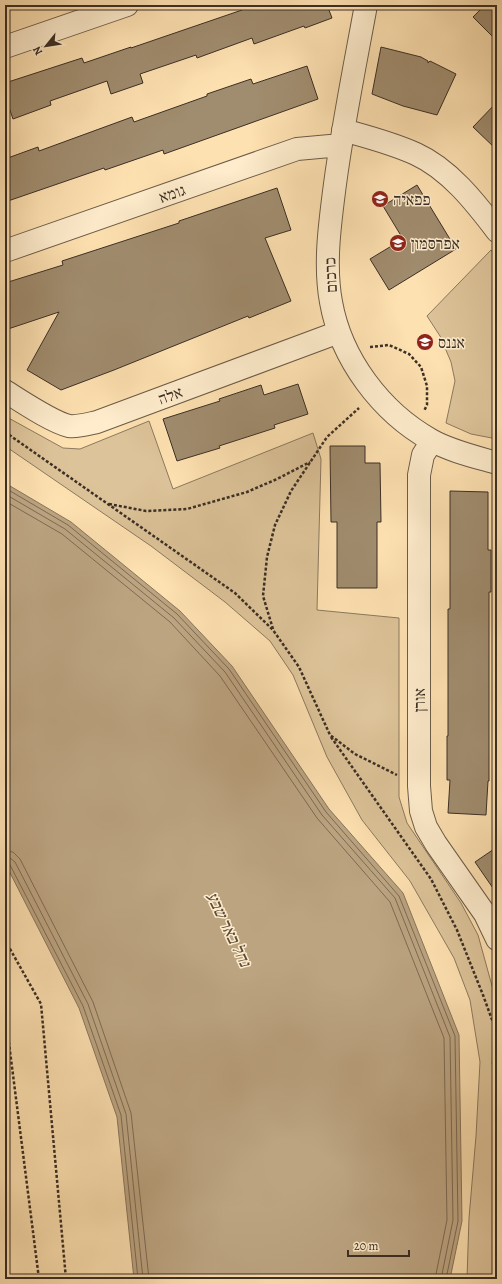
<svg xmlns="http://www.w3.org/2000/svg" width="502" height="1284" font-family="Alegreya,'Frank Ruhl Libre',serif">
	<rect width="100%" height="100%" fill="#fee1b1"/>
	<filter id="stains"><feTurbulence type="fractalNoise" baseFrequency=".005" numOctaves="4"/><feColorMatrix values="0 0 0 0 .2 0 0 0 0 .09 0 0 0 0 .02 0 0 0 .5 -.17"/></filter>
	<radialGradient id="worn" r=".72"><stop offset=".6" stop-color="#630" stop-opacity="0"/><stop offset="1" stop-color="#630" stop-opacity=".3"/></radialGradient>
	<path fill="#ddc399" stroke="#8c795f" d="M 491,250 L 497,258 L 497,439 L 471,434 L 446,423 L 455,381 L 451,362 L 440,336 L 427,316 Z
		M 5,416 L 63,448 L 80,449 L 149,421 L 173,489 L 313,433 L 321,459 L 317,610 L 399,618 L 399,797 L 407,823 L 461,903 L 478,935 L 497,1004 L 497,1279 L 467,1279 L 469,1218 L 476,1136 L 480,1062 L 470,1000 L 454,958 L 410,881 L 362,820 L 327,757 L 293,675 L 270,641 L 225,602 L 151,546 L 5,446 Z"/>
	<path fill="#bca481" stroke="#88755c" d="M 5,483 L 71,522 L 180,611 L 232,666 L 329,809 L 403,893 L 459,1035 L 462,1221 L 450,1279 L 134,1279 L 117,1117 L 79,1008 L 5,863 Z"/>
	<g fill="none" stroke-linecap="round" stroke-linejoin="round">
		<path stroke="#7c6a53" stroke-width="1" d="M 5,488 L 68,525 L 177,614 L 229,669 L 326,812 L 399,896 L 455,1036 L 458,1221 L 446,1279
			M 5,494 L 65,529 L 174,618 L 225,672 L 322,815 L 395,898 L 450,1037 L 453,1220 L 441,1279
			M 5,501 L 62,534 L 170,622 L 220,676 L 317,818 L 390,902 L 444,1038 L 447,1220 L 435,1279
			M 5,851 L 13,852 L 20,859 L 93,1002 L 131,1113 L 149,1279
			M 5,857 L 10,858 L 15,862 L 88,1004 L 126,1114 L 143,1279
			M 5,862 L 8,862 L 10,865 L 83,1006 L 121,1115 L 138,1279"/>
	</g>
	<path fill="#a08c6e" stroke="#3b2f25" d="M 241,5 L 327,5 L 332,18 L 305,28 L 304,26 L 254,44 L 252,38 L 197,58 L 196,55 L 140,74 L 143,83 L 111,94 L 107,81 L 50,101 L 51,105 L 13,119 L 5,96 L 5,83 L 82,58 L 84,63 L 131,47 L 131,48 L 242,10 Z
		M 485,5 L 497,5 L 497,41 L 473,17 Z
		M 381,47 L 421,57 L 428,61 L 428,63 L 430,61 L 456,74 L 437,115 L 403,106 L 372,94 Z
		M 307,66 L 318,99 L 164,154 L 163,150 L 105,170 L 104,168 L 5,202 L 5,159 L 38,147 L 39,151 L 132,117 L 134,122 L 207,96 L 207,94 L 251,79 L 253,84 Z
		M 497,102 L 497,150 L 473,127 Z
		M 417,185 L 456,249 L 389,290 L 370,259 L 403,239 L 383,206 Z
		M 277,188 L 291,230 L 265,238 L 291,301 L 249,318 L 248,316 L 114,370 L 61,390 L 27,370 L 59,312 L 5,330 L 5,283 L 63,265 L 62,261 L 179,223 L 179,221 Z
		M 298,384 L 308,414 L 274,425 L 275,428 L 219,446 L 220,448 L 177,461 L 163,419 L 220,401 L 219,399 L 261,385 L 264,395 Z
		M 330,446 L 365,446 L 365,463 L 380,463 L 381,522 L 377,522 L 377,588 L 337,588 L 337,522 L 331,522 Z
		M 450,491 L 488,492 L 488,550 L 491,550 L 491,592 L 489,592 L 489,781 L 488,781 L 486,815 L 448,813 L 450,780 L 447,780 L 447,736 L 448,736 L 448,609 L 450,609 Z
		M 497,847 L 497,894 L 475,862 Z"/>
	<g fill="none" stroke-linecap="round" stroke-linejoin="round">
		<g stroke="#6c5c48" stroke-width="24">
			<path id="minor" d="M 366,5 C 355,65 343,124 335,184 C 330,223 324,264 331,302 C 341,359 381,412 431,440 C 450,451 476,457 497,463
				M 5,47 L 127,5
				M 343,130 C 368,137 392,143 416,154 C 449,169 475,202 497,231
				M 5,251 L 297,149 L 341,145
				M 5,391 C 21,401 52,422 69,426 C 78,427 88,424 97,422 L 339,332
				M 432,441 L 423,455 L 419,475 L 419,786 L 421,811 L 426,827 L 436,844 L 485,914 L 497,939"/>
		</g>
		<path stroke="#3b2f25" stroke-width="2.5" stroke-dasharray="3 2" stroke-linecap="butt" d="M 370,347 L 389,345 L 409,354 L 421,367 L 427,386 L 427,405 L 424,411
			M 5,432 L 235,593 L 273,630 L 299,667 L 330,735 L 355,754 L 397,775
			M 109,504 L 146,511 L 187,509 L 247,492 L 277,479 L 310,462
			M 273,629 L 263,596 L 267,557 L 275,525 L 291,491 L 327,437 L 359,408
			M 331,737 L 431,879 L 457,930 L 483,995 L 495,1028 L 493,1062 L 495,1094 L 497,1097
			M 5,940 L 41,1004 L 66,1279
			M 5,1012 L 39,1279"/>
		<use href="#minor" stroke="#feeccc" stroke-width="22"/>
	</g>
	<defs>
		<g id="school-disc" transform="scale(0.9)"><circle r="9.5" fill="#8f2418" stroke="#feeccc"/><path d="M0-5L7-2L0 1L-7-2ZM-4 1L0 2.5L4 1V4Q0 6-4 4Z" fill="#fff"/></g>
	</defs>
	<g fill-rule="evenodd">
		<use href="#school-disc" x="380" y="199"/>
		<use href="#school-disc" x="398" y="243"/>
		<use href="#school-disc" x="425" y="342"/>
	</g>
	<g text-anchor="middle" stroke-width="3" stroke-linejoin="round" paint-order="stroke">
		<g font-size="16" fill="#3b2f25" stroke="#feeccc">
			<text transform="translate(172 193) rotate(-19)" y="6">גומא</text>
			<text transform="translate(330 275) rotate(-93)" y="6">כרכום</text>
			<text transform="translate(170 395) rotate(-20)" y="6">אלה</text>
			<text transform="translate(419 700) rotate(-90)" y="6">אורן</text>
		</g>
		<g font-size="16" fill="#3b2f25" stroke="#feeccc" text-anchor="start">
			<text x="393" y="205">פפאיה</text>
			<text x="411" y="249">אפרסמון</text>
			<text x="438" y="348">אננס</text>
		</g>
		<g font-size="17" font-style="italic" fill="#5b4c3c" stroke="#feeccc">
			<text transform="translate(229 929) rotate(64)" y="6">נחל באר שבע</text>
		</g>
	</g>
	<rect width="502" height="1284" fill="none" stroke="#fee1b1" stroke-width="20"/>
	<rect x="6" y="6" width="490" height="1272" fill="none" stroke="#3b2f25" stroke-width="2"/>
	<rect x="10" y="10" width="482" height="1264" fill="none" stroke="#3b2f25"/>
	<g transform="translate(46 46) rotate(240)" stroke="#feeccc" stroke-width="3" paint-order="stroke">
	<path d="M0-3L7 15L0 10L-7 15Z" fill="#3b2f25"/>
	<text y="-6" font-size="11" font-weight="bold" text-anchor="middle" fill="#3b2f25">N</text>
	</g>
	<path d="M348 1250v6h61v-6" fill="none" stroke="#3b2f25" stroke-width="2"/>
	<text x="354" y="1250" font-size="12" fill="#3b2f25" stroke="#feeccc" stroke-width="3" paint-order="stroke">20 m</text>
	<rect width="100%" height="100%" filter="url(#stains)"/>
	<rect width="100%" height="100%" fill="url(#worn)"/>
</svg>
